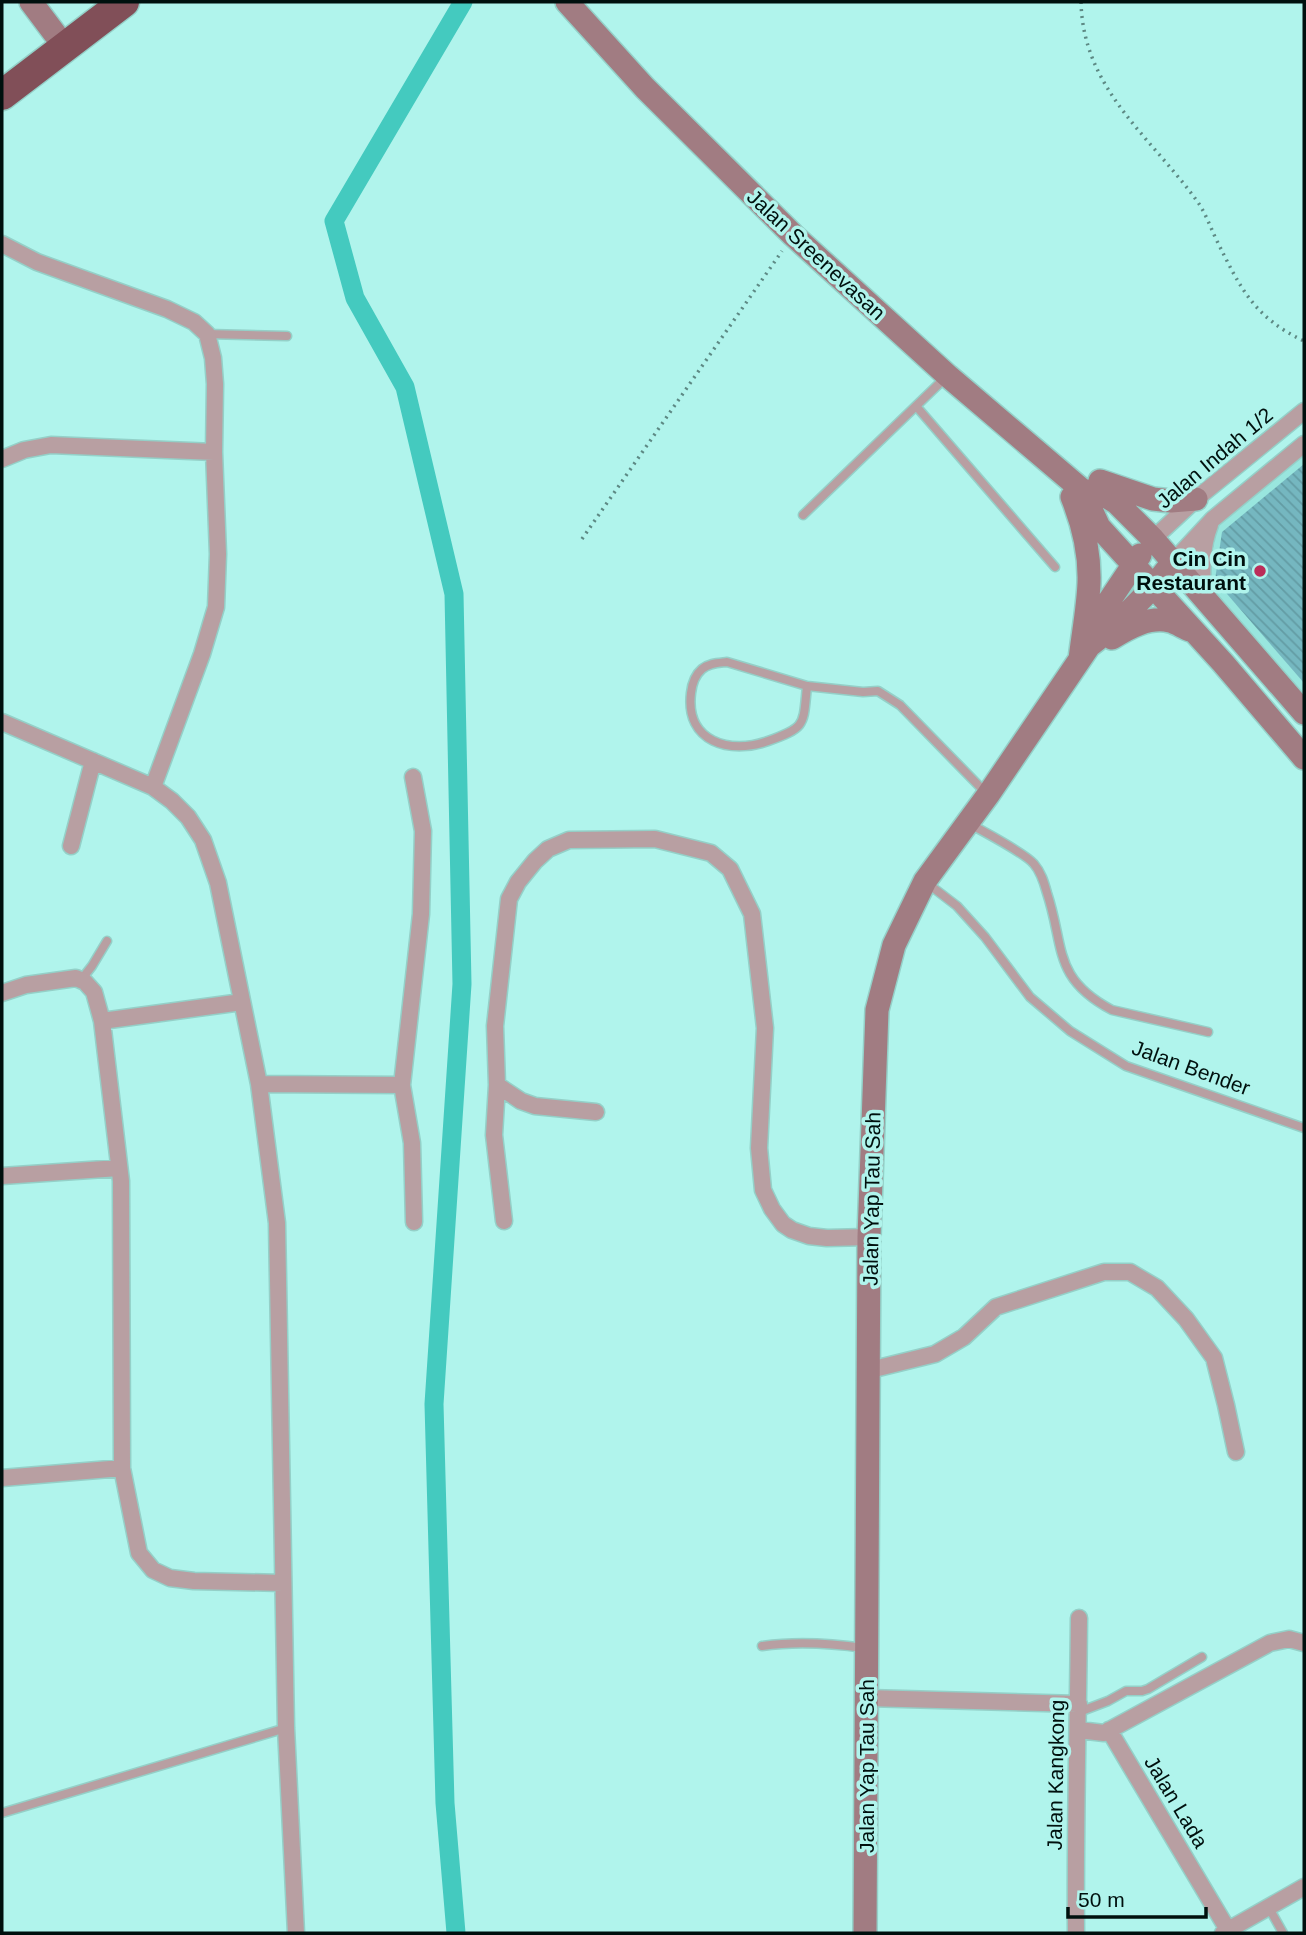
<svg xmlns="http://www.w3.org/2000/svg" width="1306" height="1935" font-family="Helvetica,sans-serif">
	<defs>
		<pattern id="building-back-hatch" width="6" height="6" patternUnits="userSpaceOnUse" patternTransform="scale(1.75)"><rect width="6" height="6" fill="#75b7c0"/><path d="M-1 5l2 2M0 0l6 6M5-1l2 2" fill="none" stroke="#639ca4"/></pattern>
	</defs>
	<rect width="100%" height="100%" fill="#b0f4ec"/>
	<path fill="#99e6de" d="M 1304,454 L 1304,696 L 1209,585 L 1217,524 Z"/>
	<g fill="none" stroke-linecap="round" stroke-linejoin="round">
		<path stroke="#44cabf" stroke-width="19" d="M 456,1933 L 445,1803 L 434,1404 L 462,984 L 454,594 L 405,387 L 355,298 L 334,221 L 463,2"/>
	</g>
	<path fill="url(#building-back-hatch)" d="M 1304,464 L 1304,683 L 1215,580 L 1222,532 Z"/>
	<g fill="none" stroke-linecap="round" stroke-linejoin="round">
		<g stroke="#94d0c8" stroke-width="11">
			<path id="lane" d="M 207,334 L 287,336
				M 916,406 L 1055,567
				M 803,515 L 945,378
				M 807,686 C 803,725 807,727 768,741 C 730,755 685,742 691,693 C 692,684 695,675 702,669 C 709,663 718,663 727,662 L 807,686 L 863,692 L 878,691 L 900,705 L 985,792
				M 970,824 C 984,832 1025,853 1034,864 C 1041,872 1044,882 1047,893 C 1065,947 1052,978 1112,1010 L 1208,1032
				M 927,883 L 957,906 L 985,937 L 1030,997 L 1070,1031 L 1126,1066 L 1304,1128
				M 81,980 L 92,966 L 107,941
				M 762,1646 C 797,1641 829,1643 864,1648
				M 1079,1712 L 1108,1701 L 1126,1691 L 1142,1691 L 1148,1689 L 1202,1657
				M 2,1813 L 286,1728
				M 1269,1908 L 1283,1933"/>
		</g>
		<g stroke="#94d0c8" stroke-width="19">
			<path id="street" d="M 2,244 L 37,262 L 167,309 L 194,322 L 207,334 L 213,358 L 215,384 L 214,452 L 218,554 L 216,607 L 202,654 L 153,787 L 172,801 L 188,817 L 203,840 L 218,883 L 259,1084 L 277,1223 L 286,1728 L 296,1933
				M 2,459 L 24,450 L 51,445 L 214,452
				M 1153,539 L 1196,499 L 1304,411
				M 1173,562 L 1213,519 L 1304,444
				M 1203,596 C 1202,571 1201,548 1210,525
				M 2,722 L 153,787
				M 71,846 L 93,761
				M 2,993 L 26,985 L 76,978 L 85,982 L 94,992 L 102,1021 L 121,1181 L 122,1468 L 2,1478
				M 102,1021 L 242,1002
				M 259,1084 L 402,1085 L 421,914 L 423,831 L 413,777
				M 402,1085 L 412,1143 L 414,1222
				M 497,1085 L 521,1101 L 535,1106 L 596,1112
				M 2,1176 L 119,1168
				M 504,1221 L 494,1135 L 497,1085 L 495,1026 L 509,899 L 518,882 L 535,861 L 548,849 L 569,840 L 655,839 L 711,853 L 730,869 L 752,914 L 765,1028 L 759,1148 L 763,1190 L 772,1209 L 783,1224 L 792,1230 L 809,1236 L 827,1238 L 869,1237
				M 870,1370 L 935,1354 L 964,1337 L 996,1307 L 1104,1272 L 1130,1272 L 1157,1288 L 1186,1319 L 1214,1358 L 1226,1405 L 1236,1452
				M 122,1468 L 139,1553 L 153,1570 L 170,1578 L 194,1581 L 283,1583
				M 867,1698 L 1079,1704
				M 1079,1730 L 1104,1733 L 1270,1643 L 1289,1639 L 1304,1643
				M 1109,1730 L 1228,1930
				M 1076,1933 C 1075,1828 1078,1723 1079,1618
				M 1223,1933 L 1304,1887"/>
		</g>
		<g stroke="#94d0c8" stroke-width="26">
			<path id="secondary" d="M 31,2 L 55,34
				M 567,2 L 645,88 L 793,235 L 948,376 L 1082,490 L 1099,527 L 1223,663 L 1304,758
				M 1100,481 L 1153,499 L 1171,501 L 1196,499
				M 1082,490 L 1104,495 L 1117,503 L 1153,539 L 1304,713
				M 1072,497 C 1083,524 1090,554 1089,583 C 1088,608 1083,634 1080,659
				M 1112,638 C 1128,628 1149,616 1170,621 C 1177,623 1184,628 1190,630
				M 1091,639 L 1101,613 L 1140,555
				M 865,1933 L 869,1237 L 877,1010 L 894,945 L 925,881 L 988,795 L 1089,646 L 1117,624 L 1153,587 L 1173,562"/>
		</g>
		<g stroke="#94d0c8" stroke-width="33">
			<path id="highway" d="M 2,95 L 124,2"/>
		</g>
		<path stroke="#5d8984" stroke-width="3.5" stroke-dasharray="2 5" stroke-linecap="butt" d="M 1081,2 C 1083,89 1150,136 1197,201 C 1205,212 1210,226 1216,239 C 1240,287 1253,317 1304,341
			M 582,539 L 782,251"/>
		<use href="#lane" stroke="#b89fa2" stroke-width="8"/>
		<use href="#street" stroke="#b89fa2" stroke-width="16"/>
		<use href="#secondary" stroke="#a17c82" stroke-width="23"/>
		<use href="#highway" stroke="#814f58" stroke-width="30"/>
	</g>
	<circle fill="#bb2d59" stroke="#b0f4ec" stroke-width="2.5" cx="1260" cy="571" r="7"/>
	<g text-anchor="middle" stroke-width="7" stroke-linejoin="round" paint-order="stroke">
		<g font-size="21" fill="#00100e" stroke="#b0f4ec">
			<text transform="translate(816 255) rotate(43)" y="7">Jalan Sreenevasan</text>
			<text transform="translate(1215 458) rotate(-40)" y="7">Jalan Indah 1/2</text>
			<text transform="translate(1191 1068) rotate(20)" y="7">Jalan Bender</text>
			<text transform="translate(872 1199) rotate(-89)" y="7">Jalan Yap Tau Sah</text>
			<text transform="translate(867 1766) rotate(-90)" y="7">Jalan Yap Tau Sah</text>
			<text transform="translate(1056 1775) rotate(-89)" y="7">Jalan Kangkong</text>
			<text transform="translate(1176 1802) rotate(59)" y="7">Jalan Lada</text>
		</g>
		<g font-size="21" font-weight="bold" fill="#00100e" stroke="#b0f4ec" text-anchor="end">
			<text x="1246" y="566">Cin Cin<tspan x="1246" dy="24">Restaurant</tspan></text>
		</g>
	</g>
	<rect width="1306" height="1935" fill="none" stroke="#00100e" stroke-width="7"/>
	<path d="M1068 1907v10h138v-10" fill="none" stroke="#00100e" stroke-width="3.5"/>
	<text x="1078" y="1907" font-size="21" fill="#00100e" stroke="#b0f4ec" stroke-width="5" paint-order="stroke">50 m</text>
</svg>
